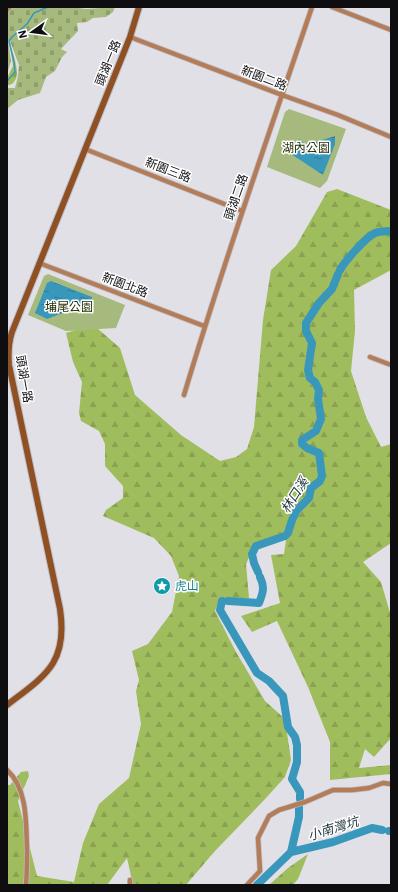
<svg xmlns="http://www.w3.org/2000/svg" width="398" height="892" font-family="'IBM Plex Sans','Noto Sans TC',sans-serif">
	<defs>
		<pattern id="forest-firs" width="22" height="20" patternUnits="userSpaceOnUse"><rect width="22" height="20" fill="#a0bd5d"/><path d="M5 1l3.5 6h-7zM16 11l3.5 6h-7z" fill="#89a150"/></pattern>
		<pattern id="cemetery-stones" width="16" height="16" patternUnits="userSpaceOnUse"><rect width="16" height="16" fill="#a6ba7d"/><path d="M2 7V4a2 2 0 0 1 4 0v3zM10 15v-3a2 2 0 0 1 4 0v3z" fill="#8e9f6b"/></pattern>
		<pattern id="water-ripples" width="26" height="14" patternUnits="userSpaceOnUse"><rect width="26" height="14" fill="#3a97bc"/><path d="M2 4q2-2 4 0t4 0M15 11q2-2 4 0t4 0" fill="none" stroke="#2f7a97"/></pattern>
	</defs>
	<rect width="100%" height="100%" fill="#e1e0e7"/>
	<path fill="url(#forest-firs)" d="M 10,45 C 13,54 22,75 13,83 C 13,84 7,85 7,86 L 7,78 L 13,66 Z
		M 337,189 L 391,210 L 391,270 L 354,290 L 355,331 L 351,371 L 366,417 L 381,447 L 391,444 L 391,543 L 363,562 L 381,582 L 391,616 L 391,738 L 374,757 L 365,749 L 359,768 L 391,765 L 391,774 L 330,780 L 330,742 L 308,687 L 277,621 L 252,632 L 241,616 L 280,603 L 271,555 L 284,554 L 286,540 L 256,542 L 246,564 L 249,598 L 220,598 L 215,611 L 236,652 L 265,701 L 285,719 L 291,760 L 285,777 L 266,798 L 214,852 L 186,885 L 133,885 L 127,858 L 107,885 L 7,885 L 7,785 L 10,785 L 21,772 L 28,771 L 29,776 L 18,801 L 37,876 L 74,882 L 83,843 L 99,804 L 129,778 L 141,724 L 136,691 L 139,680 L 132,651 L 148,644 L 172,612 L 179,576 L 171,556 L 154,538 L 103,516 L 106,510 L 123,498 L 123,486 L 105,466 L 105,444 L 99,431 L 81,421 L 79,413 L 82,382 L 73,362 L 66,333 L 85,327 L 97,328 L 120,348 L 135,395 L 181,435 L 220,461 L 236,457 L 247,449 L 254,427 L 263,320 L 271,270 L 296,246 L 327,192 Z
		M 308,854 L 298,879 L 293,885 L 269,885 L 288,868 Z"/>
	<path fill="url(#cemetery-stones)" d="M 7,7 L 71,7 L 86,9 L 115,7 L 113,12 L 106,17 L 93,18 L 87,22 L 77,23 L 78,31 L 61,49 L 67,52 L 62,57 L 55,71 L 46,77 L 40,93 L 18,100 L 7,109 L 7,88 L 15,88 L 18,76 L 19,65 L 10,41 L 8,40 L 11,61 L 7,74 Z"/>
	<path fill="#a6ba7d" d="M 289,109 L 346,129 L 327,181 L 320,188 L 267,167 L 285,112 Z
		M 48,274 L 125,305 L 116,328 L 66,331 L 28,315 L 44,276 Z"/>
	<path fill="url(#water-ripples)" d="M 335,136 L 335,144 L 323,175 L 291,154 L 299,139 L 306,145 Z
		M 51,281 L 92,297 L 92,302 L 47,319 L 35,313 L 47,283 Z"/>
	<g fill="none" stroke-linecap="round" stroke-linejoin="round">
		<path stroke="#3a97bc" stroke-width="1.5" d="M 7,81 L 15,72 L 14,62 L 9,41 L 12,37 L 27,24 L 34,13 L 48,7"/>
		<path stroke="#3a97bc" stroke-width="8" d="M 340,270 C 345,261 366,237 375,233 C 380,231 386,231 391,231
			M 258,572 L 254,563 L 252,554 L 256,546 L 285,536 L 288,533 L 292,520 L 297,510 L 309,498 L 311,488 L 320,481 L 322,476 L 319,453 L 307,448 L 302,444 L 302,440 L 316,431 L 321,419 L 318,399 L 319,390 L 315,382 L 310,378 L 308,370 L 312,343 L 306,331 L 306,323 L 319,303 L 332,289 L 338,274
			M 222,601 L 220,610 L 257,673 L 269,681 L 283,696 L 288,727 L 295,737 L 297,745 L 297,762 L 292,779 L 300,792 L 300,799
			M 228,601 L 259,603 C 263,593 265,587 260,577
			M 389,831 L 391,831
			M 291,852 L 333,842 L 372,828 L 382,830
			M 257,885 L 291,852 L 299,817 L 299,807"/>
		<g stroke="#bfbec5" stroke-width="6">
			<path id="street" d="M 332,7 L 391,30
				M 7,10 L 10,7
				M 130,37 L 282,95 L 338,115 L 391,137
				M 85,149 L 242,211
				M 39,263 L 204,326
				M 370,357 L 391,365
				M 184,395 C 223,265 268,136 312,7
				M 7,770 C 28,789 26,824 27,850 C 27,862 27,874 26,885
				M 130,880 L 130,885
				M 247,885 L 260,871 L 258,838 L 269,816 L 279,810 L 305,802 L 333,790 L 352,790 L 369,788 L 383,783 L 391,784"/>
		</g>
		<g stroke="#bfbec5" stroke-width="8">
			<path id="secondary" d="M 7,705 C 46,675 68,663 60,609 L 9,365 C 8,353 8,344 12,332 L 130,37 L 139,7"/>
		</g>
		<use href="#street" stroke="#b47d59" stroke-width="4.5"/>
		<use href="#secondary" stroke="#8f5023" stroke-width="6"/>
	</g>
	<defs>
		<g id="sight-disc" transform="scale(0.9)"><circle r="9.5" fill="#0f9aa8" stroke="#fff"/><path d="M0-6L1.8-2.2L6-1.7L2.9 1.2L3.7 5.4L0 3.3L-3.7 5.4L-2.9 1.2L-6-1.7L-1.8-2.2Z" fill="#fff"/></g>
	</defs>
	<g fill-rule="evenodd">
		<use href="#sight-disc" x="162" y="586"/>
	</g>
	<g text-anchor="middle" stroke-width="3" stroke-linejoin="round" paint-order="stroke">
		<g font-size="12" fill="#0e0d10" stroke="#fff">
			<text transform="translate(108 63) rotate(-68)" y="4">頭湖一路</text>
			<text transform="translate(264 78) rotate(21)" y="4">新園二路</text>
			<text transform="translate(168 170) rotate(21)" y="4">新園三路</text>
			<text transform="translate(236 197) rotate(-71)" y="4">頭湖二路</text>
			<text transform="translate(125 285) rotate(21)" y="4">新園北路</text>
			<text transform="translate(24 379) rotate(80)" y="4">頭湖一路</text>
		</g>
		<g font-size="12" fill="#253007" stroke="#fff">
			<text x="306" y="152">湖內公園</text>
			<text x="69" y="311">埔尾公園</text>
		</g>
		<g font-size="12" fill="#0d838f" stroke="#fff" text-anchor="start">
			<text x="175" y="590">虎山</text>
		</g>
		<g font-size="13" font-style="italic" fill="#1f343d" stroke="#fff">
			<text transform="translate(294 495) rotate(-58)" y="5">林口溪</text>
			<text transform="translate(333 828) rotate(-17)" y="5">小南灣坑</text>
		</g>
	</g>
	<rect width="398" height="892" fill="none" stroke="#0e0d10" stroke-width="16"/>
	<g transform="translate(32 32) rotate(256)" stroke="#ffffff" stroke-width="3" paint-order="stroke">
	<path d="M0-3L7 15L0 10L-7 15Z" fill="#0e0d10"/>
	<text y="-6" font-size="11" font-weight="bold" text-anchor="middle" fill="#0e0d10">N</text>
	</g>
</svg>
